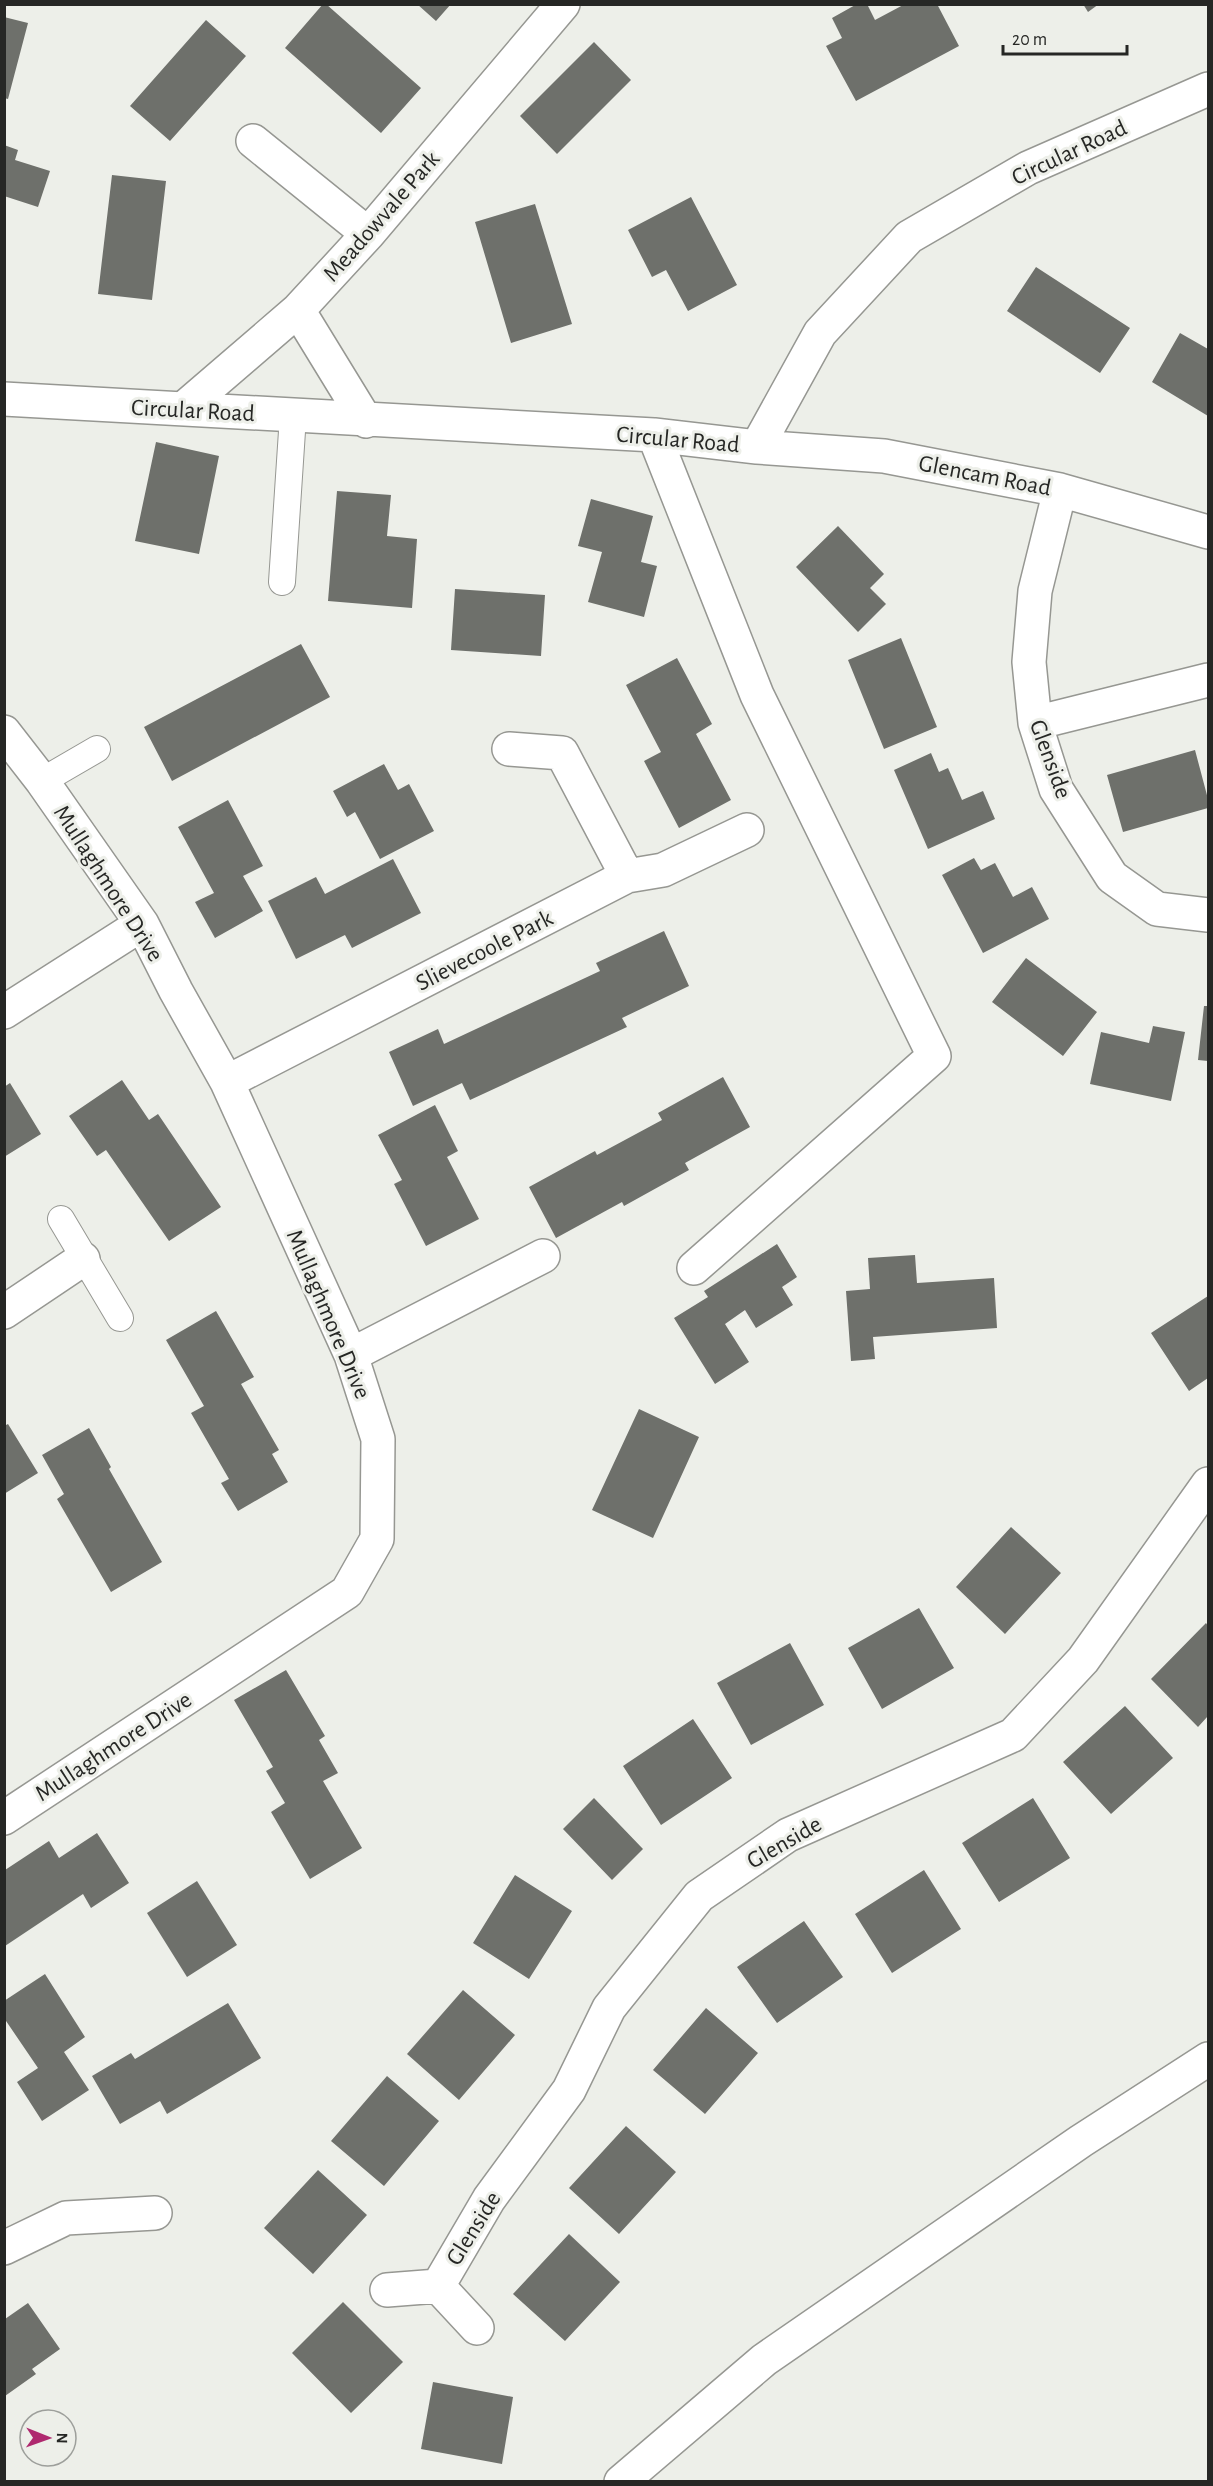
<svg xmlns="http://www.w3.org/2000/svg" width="1213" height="2486" font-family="'Alegreya Sans',sans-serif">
	<rect width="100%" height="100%" fill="#edefe9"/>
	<path fill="#6e706b" d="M 323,4 L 326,4 L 421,88 L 381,133 L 285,48 Z
		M 417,4 L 451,4 L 436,21 Z
		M 857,4 L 867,4 L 875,20 L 905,4 L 937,4 L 959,46 L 856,101 L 826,46 L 842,38 L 832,18 Z
		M 1083,4 L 1099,4 L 1088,12 Z
		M 4,17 L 28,23 L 8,99 L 4,98 Z
		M 206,20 L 246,56 L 170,141 L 130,106 Z
		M 594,42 L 631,80 L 557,154 L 520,116 Z
		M 4,145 L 18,150 L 15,160 L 50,171 L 38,207 L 4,196 Z
		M 112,175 L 166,181 L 152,300 L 98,294 Z
		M 691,197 L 737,285 L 688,311 L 666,270 L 652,277 L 628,230 Z
		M 535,204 L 572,324 L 511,343 L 475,222 Z
		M 1036,267 L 1130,328 L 1100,373 L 1007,311 Z
		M 1180,333 L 1208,349 L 1208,416 L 1152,382 Z
		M 156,442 L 219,456 L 199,554 L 135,541 Z
		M 337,491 L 391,495 L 387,536 L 417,539 L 412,608 L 328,601 Z
		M 591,499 L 653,516 L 641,562 L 657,566 L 644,617 L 588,602 L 602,552 L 578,546 Z
		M 838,526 L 884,574 L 870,588 L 886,604 L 858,632 L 796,567 Z
		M 455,589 L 545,595 L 541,656 L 451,650 Z
		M 901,638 L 937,727 L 884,749 L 848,660 Z
		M 301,644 L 330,697 L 172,781 L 144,727 Z
		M 677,658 L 712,724 L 696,734 L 731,800 L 679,828 L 644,761 L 661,752 L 626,685 Z
		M 1195,750 L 1208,799 L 1208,808 L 1123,832 L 1107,775 Z
		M 931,753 L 939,772 L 948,768 L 962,800 L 983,791 L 995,819 L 928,849 L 894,770 Z
		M 384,764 L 398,790 L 409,784 L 434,831 L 380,859 L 355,812 L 347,817 L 333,791 Z
		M 228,800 L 263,866 L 243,876 L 263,911 L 215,938 L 195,902 L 214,893 L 178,827 Z
		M 974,858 L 981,870 L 995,863 L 1013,897 L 1032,887 L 1049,919 L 983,953 L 942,875 Z
		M 393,859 L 421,913 L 352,948 L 345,935 L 296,959 L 268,901 L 316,877 L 325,894 Z
		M 664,931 L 689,986 L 622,1018 L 627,1027 L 470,1100 L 462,1083 L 413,1106 L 389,1052 L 438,1029 L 444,1044 L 600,971 L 596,963 Z
		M 1026,958 L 1097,1012 L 1063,1056 L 992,1002 Z
		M 1204,1006 L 1208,1006 L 1208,1061 L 1198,1060 Z
		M 1153,1026 L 1185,1032 L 1171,1101 L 1090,1084 L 1101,1032 L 1149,1043 Z
		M 723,1077 L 750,1127 L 685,1163 L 689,1170 L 624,1206 L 622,1202 L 556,1238 L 529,1187 L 595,1151 L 597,1155 L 662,1120 L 658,1113 Z
		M 122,1080 L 149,1120 L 158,1114 L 221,1207 L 169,1241 L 106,1150 L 97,1156 L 69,1116 Z
		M 10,1083 L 41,1134 L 4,1157 L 4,1087 Z
		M 435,1105 L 458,1151 L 447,1157 L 479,1219 L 426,1246 L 394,1184 L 402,1180 L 378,1135 Z
		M 777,1244 L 797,1277 L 782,1287 L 793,1305 L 756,1328 L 745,1310 L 725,1324 L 749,1362 L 715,1384 L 674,1318 L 708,1297 L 704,1291 Z
		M 915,1255 L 917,1283 L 994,1278 L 997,1328 L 873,1337 L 875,1359 L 851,1361 L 846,1291 L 870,1289 L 868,1258 Z
		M 1208,1296 L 1208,1378 L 1189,1391 L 1151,1333 Z
		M 216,1311 L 254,1377 L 241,1384 L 279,1450 L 272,1454 L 288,1482 L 238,1511 L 221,1483 L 229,1479 L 191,1413 L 204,1406 L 166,1340 Z
		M 639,1409 L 699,1437 L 653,1538 L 592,1510 Z
		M 8,1424 L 38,1473 L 4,1494 L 4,1426 Z
		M 89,1428 L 111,1467 L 109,1469 L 162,1562 L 111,1592 L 57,1499 L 64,1494 L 42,1455 Z
		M 1011,1527 L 1061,1573 L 1005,1634 L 956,1587 Z
		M 919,1608 L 954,1668 L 882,1709 L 848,1648 Z
		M 1206,1623 L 1208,1626 L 1208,1716 L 1198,1727 L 1151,1679 Z
		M 790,1643 L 824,1705 L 751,1745 L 717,1683 Z
		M 286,1670 L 325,1736 L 319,1740 L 338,1773 L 323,1781 L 362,1848 L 310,1879 L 271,1812 L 285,1803 L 266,1771 L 273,1767 L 234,1700 Z
		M 1125,1706 L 1173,1758 L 1111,1814 L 1063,1762 Z
		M 693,1719 L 732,1778 L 661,1825 L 623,1766 Z
		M 594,1798 L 643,1849 L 612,1880 L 563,1829 Z
		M 1033,1798 L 1070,1858 L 999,1902 L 962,1843 Z
		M 97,1833 L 129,1883 L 91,1908 L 83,1894 L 5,1946 L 5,1870 L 49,1841 L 59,1858 Z
		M 924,1870 L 961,1929 L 892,1973 L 855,1914 Z
		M 515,1875 L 572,1911 L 529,1979 L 473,1943 Z
		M 197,1881 L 237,1945 L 187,1977 L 147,1913 Z
		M 804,1921 L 843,1977 L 777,2023 L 737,1967 Z
		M 45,1974 L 85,2037 L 64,2052 L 89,2090 L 42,2121 L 17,2082 L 38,2068 L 4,2018 L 4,2001 Z
		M 463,1990 L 515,2035 L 459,2100 L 407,2054 Z
		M 228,2003 L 261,2058 L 167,2114 L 160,2101 L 120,2124 L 92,2076 L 131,2053 L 135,2059 Z
		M 706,2008 L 758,2053 L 705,2114 L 653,2070 Z
		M 387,2076 L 439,2121 L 384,2186 L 331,2141 Z
		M 626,2126 L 676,2172 L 619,2234 L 569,2188 Z
		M 318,2170 L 367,2215 L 313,2274 L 264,2228 Z
		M 569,2234 L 620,2282 L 565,2341 L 513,2294 Z
		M 343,2302 L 403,2362 L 351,2413 L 292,2353 Z
		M 28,2303 L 60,2349 L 32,2369 L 36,2374 L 5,2396 L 5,2319 Z
		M 433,2382 L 513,2397 L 502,2464 L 421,2449 Z"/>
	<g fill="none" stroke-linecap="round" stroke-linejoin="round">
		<g stroke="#969792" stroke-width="28">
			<path id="service" d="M 282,582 L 293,416
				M 42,781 L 97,749
				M 61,1219 L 120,1318"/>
		</g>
		<g stroke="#969792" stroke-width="36">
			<path id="minor" d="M 253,141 L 368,234
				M 298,310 L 366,421
				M 4,399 L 654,435 L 757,447 L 884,456 L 1060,490 L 1208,532
				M 183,409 L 298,310 L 368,234 L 563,4
				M 654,435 L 757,695 L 934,1056 L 694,1268
				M 757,447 L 820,333 L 909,237 L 1028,168 L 1208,89
				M 1060,490 L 1035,591 L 1029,662 L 1035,723 L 1056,789 L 1112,877 L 1157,909 L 1208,915
				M 1035,723 L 1208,680
				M 4,732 L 42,781 L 142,924 L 176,991 L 227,1082 L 351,1355 L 378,1439 L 377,1539 L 347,1592 L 4,1818
				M 509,749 L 562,753 L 627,876
				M 4,1012 L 142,924
				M 227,1082 L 627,876 L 663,870 L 747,830
				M 4,1312 L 83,1259
				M 351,1355 L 543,1256
				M 4,2248 L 66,2218 L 155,2213
				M 438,2286 L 477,2328
				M 387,2290 L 438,2286 L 489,2199 L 569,2090 L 609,2008 L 699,1896 L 788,1835 L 1013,1735 L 1083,1660 L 1208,1484
				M 621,2482 L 764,2360 L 1081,2141 L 1208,2059"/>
		</g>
		<use href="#service" stroke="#fff" stroke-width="26"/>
		<use href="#minor" stroke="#fff" stroke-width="33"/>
	</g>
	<g text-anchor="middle" stroke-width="6" stroke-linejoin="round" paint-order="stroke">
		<g font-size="24" fill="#262725" stroke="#edefe9">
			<text transform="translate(1069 152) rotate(-25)" y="8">Circular Road</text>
			<text transform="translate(381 216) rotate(-49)" y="8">Meadowvale Park</text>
			<text transform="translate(193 410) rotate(3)" y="8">Circular Road</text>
			<text transform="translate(678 439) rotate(5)" y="8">Circular Road</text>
			<text transform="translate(985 475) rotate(11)" y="8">Glencam Road</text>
			<text transform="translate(1051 759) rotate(70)" y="8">Glenside</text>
			<text transform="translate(109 883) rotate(57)" y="8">Mullaghmore Drive</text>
			<text transform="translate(484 950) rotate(-27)" y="8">Slievecoole Park</text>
			<text transform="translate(329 1314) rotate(67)" y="8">Mullaghmore Drive</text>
			<text transform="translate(113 1746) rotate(-33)" y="8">Mullaghmore Drive</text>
			<text transform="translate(784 1842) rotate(-30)" y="8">Glenside</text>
			<text transform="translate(473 2228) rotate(-58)" y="8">Glenside</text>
		</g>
	</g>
	<rect width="1213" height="2486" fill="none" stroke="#262725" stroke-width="12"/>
	<g transform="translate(48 2438) rotate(91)"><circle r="28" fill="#edefe9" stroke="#9d9f9b" stroke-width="1.5"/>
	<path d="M0-4.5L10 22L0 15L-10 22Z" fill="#af296f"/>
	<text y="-9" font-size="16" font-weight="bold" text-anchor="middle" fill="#262725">N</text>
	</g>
	<path d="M1003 45v9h124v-9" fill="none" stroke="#262725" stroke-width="3"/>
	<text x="1012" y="45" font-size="18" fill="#262725" stroke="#edefe9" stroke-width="4.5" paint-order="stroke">20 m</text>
</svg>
